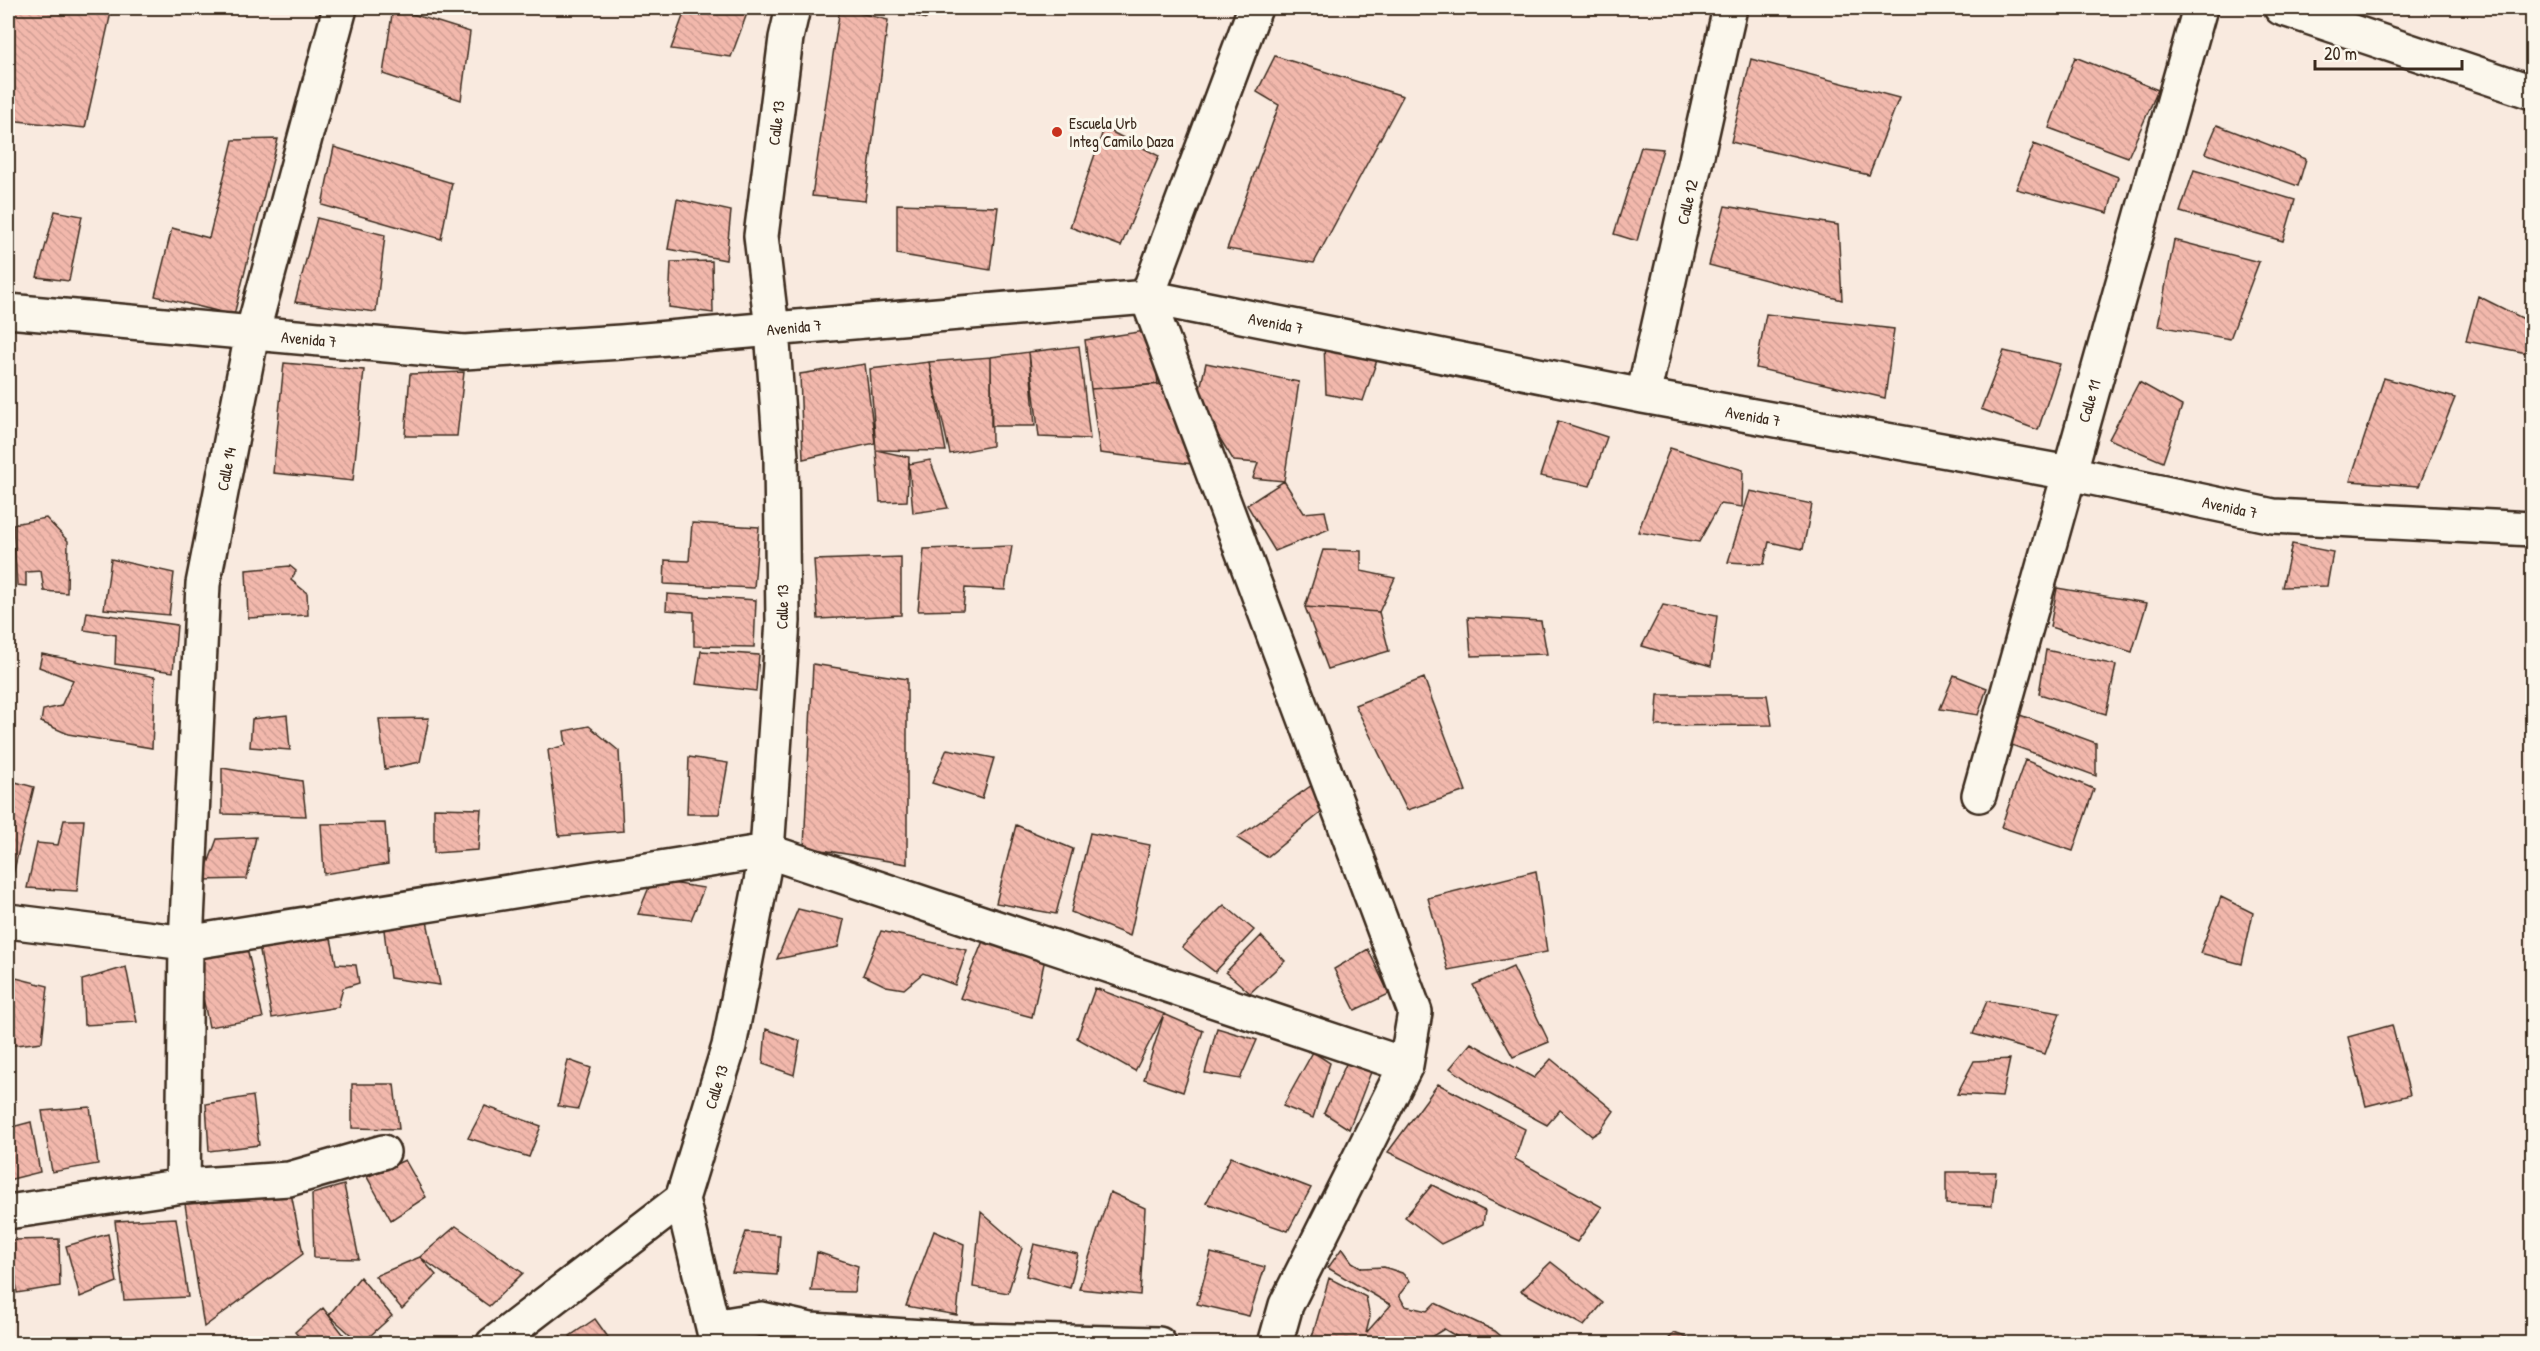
<svg xmlns="http://www.w3.org/2000/svg" width="2540" height="1351" font-family="'Patrick Hand',sans-serif">
	<defs>
		<pattern id="building-back-hatch" width="6" height="6" patternUnits="userSpaceOnUse" patternTransform="scale(1.5)"><rect width="6" height="6" fill="#f2b8ac"/><path d="M-1 5l2 2M0 0l6 6M5-1l2 2" fill="none" stroke="#d09e94"/></pattern>
	</defs>
	<rect width="100%" height="100%" fill="#f9eadf"/>
	<filter id="ink" filterUnits="userSpaceOnUse"><feTurbulence type="fractalNoise" baseFrequency=".0167" numOctaves="2"/><feDisplacementMap in="SourceGraphic" scale="12" xChannelSelector="R" yChannelSelector="G"/><feConvolveMatrix kernelMatrix="1 2 1 2 8 2 1 2 1" color-interpolation-filters="sRGB"/></filter>
	<g filter="url(#ink)">
		<path fill="url(#building-back-hatch)" stroke="#3b2a1e" stroke-width="1.5" d="M 8,8 L 112,8 L 85,128 L 8,120 Z
			M 393,8 L 470,32 L 461,100 L 383,74 Z
			M 686,8 L 749,8 L 731,57 L 671,49 Z
			M 840,8 L 888,20 L 865,201 L 812,196 Z
			M 894,8 L 929,8 L 926,19 Z
			M 1571,8 L 1597,8 L 1594,14 Z
			M 1275,56 L 1403,96 L 1314,263 L 1227,249 L 1279,105 L 1257,92 Z
			M 2075,57 L 2158,90 L 2128,157 L 2049,128 Z
			M 1751,59 L 1899,98 L 1869,175 L 1731,142 Z
			M 2217,125 L 2306,159 L 2298,186 L 2205,153 Z
			M 1104,128 L 1159,156 L 1121,246 L 1070,227 Z
			M 278,139 L 234,315 L 155,296 L 172,228 L 209,238 L 233,140 Z
			M 2034,144 L 2118,177 L 2108,213 L 2016,189 Z
			M 334,147 L 452,183 L 441,239 L 322,205 Z
			M 1641,147 L 1663,149 L 1637,241 L 1614,234 Z
			M 2194,170 L 2295,200 L 2283,241 L 2180,212 Z
			M 677,199 L 731,211 L 726,260 L 668,249 Z
			M 897,204 L 998,207 L 990,270 L 897,254 Z
			M 1725,206 L 1838,225 L 1842,300 L 1709,265 Z
			M 55,211 L 82,216 L 69,281 L 37,277 Z
			M 317,218 L 385,235 L 376,312 L 295,302 Z
			M 2174,240 L 2259,262 L 2230,339 L 2158,326 Z
			M 712,261 L 713,313 L 669,307 L 671,262 Z
			M 2478,296 L 2532,323 L 2532,354 L 2466,341 Z
			M 1766,314 L 1894,329 L 1885,398 L 1756,368 Z
			M 1152,330 L 1158,384 L 1091,389 L 1085,340 Z
			M 1324,344 L 1378,357 L 1363,401 L 1326,394 Z
			M 1079,346 L 1090,439 L 1039,437 L 1029,352 Z
			M 2004,351 L 2060,364 L 2038,430 L 1981,409 Z
			M 1029,352 L 1035,426 L 991,426 L 991,357 Z
			M 991,357 L 992,446 L 950,454 L 929,362 Z
			M 929,362 L 946,451 L 876,450 L 870,369 Z
			M 284,363 L 364,370 L 353,481 L 273,473 Z
			M 1206,363 L 1299,382 L 1284,481 L 1253,478 L 1258,463 L 1234,461 L 1207,418 L 1194,415 Z
			M 865,364 L 875,443 L 803,459 L 800,374 Z
			M 464,372 L 457,436 L 405,436 L 410,374 Z
			M 2384,378 L 2455,398 L 2419,486 L 2350,481 Z
			M 2139,382 L 2182,406 L 2163,462 L 2109,439 Z
			M 1165,384 L 1193,464 L 1100,453 L 1091,389 Z
			M 1558,421 L 1607,437 L 1590,486 L 1540,476 Z
			M 1670,448 L 1743,470 L 1742,507 L 1720,504 L 1699,542 L 1638,532 Z
			M 876,450 L 909,457 L 907,501 L 880,502 Z
			M 930,460 L 948,508 L 913,513 L 909,464 Z
			M 1284,481 L 1304,513 L 1325,511 L 1329,529 L 1275,551 L 1247,505 Z
			M 1750,491 L 1812,504 L 1803,549 L 1769,542 L 1764,564 L 1728,562 Z
			M 46,518 L 68,541 L 67,593 L 44,591 L 41,571 L 26,572 L 26,586 L 17,585 L 13,524 Z
			M 692,523 L 759,527 L 754,588 L 664,584 L 665,560 L 689,561 Z
			M 2292,544 L 2333,552 L 2327,586 L 2282,587 Z
			M 1012,546 L 1005,590 L 965,588 L 963,610 L 918,611 L 924,549 Z
			M 1323,550 L 1361,551 L 1361,571 L 1395,578 L 1379,612 L 1305,607 Z
			M 901,557 L 901,615 L 818,619 L 814,560 Z
			M 111,559 L 174,573 L 169,615 L 104,609 Z
			M 290,566 L 296,571 L 291,580 L 307,593 L 308,615 L 248,618 L 246,570 Z
			M 2057,588 L 2147,603 L 2132,652 L 2050,627 Z
			M 667,594 L 756,600 L 754,647 L 694,646 L 694,612 L 666,610 Z
			M 1663,605 L 1717,616 L 1711,666 L 1642,646 Z
			M 1305,607 L 1379,612 L 1389,651 L 1328,669 Z
			M 87,612 L 177,625 L 173,672 L 115,664 L 116,635 L 84,630 Z
			M 1468,617 L 1541,621 L 1547,654 L 1471,656 Z
			M 2046,650 L 2116,665 L 2106,714 L 2039,694 Z
			M 701,651 L 759,655 L 756,691 L 696,684 Z
			M 42,654 L 155,677 L 152,748 L 68,734 L 41,722 L 43,710 L 61,706 L 73,680 L 39,667 Z
			M 813,664 L 907,679 L 907,864 L 804,847 Z
			M 1954,675 L 1987,688 L 1978,715 L 1940,709 Z
			M 1424,678 L 1466,791 L 1407,810 L 1355,705 Z
			M 1658,695 L 1767,695 L 1772,725 L 1656,726 Z
			M 287,715 L 290,750 L 250,747 L 252,719 Z
			M 2020,715 L 2096,743 L 2096,776 L 2009,744 Z
			M 429,718 L 420,762 L 385,769 L 379,719 Z
			M 589,726 L 619,751 L 623,831 L 559,836 L 548,750 L 566,745 L 564,731 Z
			M 947,749 L 994,758 L 982,799 L 932,783 Z
			M 689,757 L 728,763 L 719,814 L 687,814 Z
			M 2025,760 L 2094,789 L 2073,851 L 2001,827 Z
			M 222,768 L 302,781 L 306,816 L 222,814 Z
			M 8,780 L 34,787 L 9,891 L 8,891 Z
			M 1315,783 L 1323,811 L 1267,857 L 1237,838 Z
			M 434,808 L 481,809 L 478,850 L 434,853 Z
			M 64,820 L 84,820 L 77,891 L 27,888 L 37,843 L 58,845 Z
			M 385,823 L 388,864 L 324,874 L 321,824 Z
			M 1016,825 L 1073,849 L 1056,914 L 996,903 Z
			M 1090,833 L 1150,845 L 1130,936 L 1071,912 Z
			M 256,837 L 247,879 L 202,880 L 217,839 Z
			M 1536,871 L 1547,952 L 1448,970 L 1428,898 Z
			M 652,880 L 704,888 L 691,920 L 638,914 Z
			M 2221,897 L 2253,913 L 2242,964 L 2200,953 Z
			M 1224,905 L 1254,930 L 1215,972 L 1182,947 Z
			M 798,909 L 844,920 L 838,947 L 777,959 Z
			M 427,921 L 440,985 L 390,978 L 383,922 Z
			M 881,931 L 967,950 L 955,985 L 923,973 L 904,989 L 886,986 L 863,975 Z
			M 330,933 L 336,964 L 356,965 L 359,983 L 343,988 L 338,1007 L 272,1018 L 259,945 Z
			M 985,936 L 1045,959 L 1032,1017 L 960,998 Z
			M 1261,936 L 1285,961 L 1250,993 L 1226,972 Z
			M 247,948 L 263,1018 L 209,1027 L 195,958 Z
			M 1368,949 L 1389,994 L 1355,1010 L 1334,969 Z
			M 126,967 L 137,1022 L 84,1025 L 82,980 Z
			M 1513,967 L 1549,1042 L 1513,1057 L 1473,985 Z
			M 8,976 L 48,986 L 42,1042 L 8,1046 Z
			M 1095,988 L 1164,1014 L 1135,1071 L 1077,1038 Z
			M 1987,1001 L 2060,1013 L 2045,1054 L 1973,1034 Z
			M 1164,1014 L 1203,1031 L 1183,1092 L 1144,1079 Z
			M 2392,1025 L 2410,1095 L 2366,1106 L 2348,1037 Z
			M 1217,1028 L 1257,1040 L 1240,1079 L 1205,1073 Z
			M 766,1029 L 800,1041 L 794,1075 L 763,1064 Z
			M 1471,1043 L 1534,1078 L 1551,1059 L 1614,1111 L 1600,1131 L 1592,1136 L 1560,1110 L 1547,1125 L 1482,1090 L 1450,1068 Z
			M 1313,1052 L 1330,1063 L 1313,1118 L 1283,1106 Z
			M 2010,1059 L 2002,1097 L 1957,1094 L 1974,1061 Z
			M 568,1060 L 591,1068 L 578,1109 L 558,1106 Z
			M 1347,1062 L 1371,1072 L 1349,1129 L 1324,1113 Z
			M 352,1084 L 394,1084 L 399,1129 L 352,1128 Z
			M 1438,1084 L 1525,1129 L 1515,1159 L 1602,1207 L 1577,1242 L 1388,1152 Z
			M 253,1096 L 259,1145 L 209,1151 L 206,1104 Z
			M 485,1106 L 541,1126 L 529,1157 L 468,1138 Z
			M 90,1107 L 98,1164 L 52,1172 L 42,1111 Z
			M 31,1122 L 40,1172 L 8,1180 L 8,1128 Z
			M 1231,1157 L 1311,1188 L 1288,1231 L 1206,1203 Z
			M 405,1160 L 426,1197 L 391,1220 L 367,1177 Z
			M 1946,1172 L 1996,1172 L 1992,1206 L 1946,1204 Z
			M 344,1185 L 359,1259 L 314,1258 L 312,1194 Z
			M 1432,1185 L 1485,1211 L 1483,1224 L 1441,1244 L 1405,1217 Z
			M 1110,1192 L 1145,1208 L 1140,1295 L 1079,1289 Z
			M 291,1193 L 303,1254 L 204,1327 L 185,1204 Z
			M 981,1212 L 1022,1248 L 1008,1293 L 973,1287 Z
			M 176,1218 L 188,1297 L 124,1300 L 115,1221 Z
			M 456,1226 L 523,1273 L 489,1306 L 420,1257 Z
			M 934,1231 L 964,1244 L 957,1315 L 906,1306 Z
			M 746,1232 L 780,1235 L 777,1275 L 732,1272 Z
			M 108,1234 L 117,1282 L 80,1297 L 66,1246 Z
			M 59,1239 L 60,1286 L 17,1293 L 12,1240 Z
			M 1034,1244 L 1078,1254 L 1070,1288 L 1026,1276 Z
			M 1342,1248 L 1352,1262 L 1362,1268 L 1384,1267 L 1402,1273 L 1410,1281 L 1399,1295 L 1405,1306 L 1427,1311 L 1435,1303 L 1495,1331 L 1510,1344 L 1469,1344 L 1444,1329 L 1420,1344 L 1310,1344 L 1329,1278 L 1366,1297 L 1370,1317 L 1366,1333 L 1391,1305 L 1328,1268 Z
			M 817,1252 L 858,1266 L 854,1292 L 811,1291 Z
			M 1211,1253 L 1265,1267 L 1249,1316 L 1197,1304 Z
			M 420,1257 L 436,1275 L 402,1309 L 375,1276 Z
			M 1551,1262 L 1603,1303 L 1584,1326 L 1521,1291 Z
			M 360,1277 L 392,1316 L 361,1344 L 329,1315 Z
			M 323,1308 L 347,1339 L 343,1344 L 305,1344 L 295,1332 Z
			M 595,1319 L 613,1344 L 576,1344 L 570,1336 Z
			M 1674,1333 L 1704,1344 L 1664,1344 Z"/>
		<g fill="none" stroke-linecap="round" stroke-linejoin="round">
			<g stroke="#3b2a1e" stroke-width="38">
				<path id="minor" d="M 340,8 L 252,334 L 203,584 L 186,943 L 183,1186 L 289,1179 L 383,1152
					M 1255,8 L 1147,297 L 1415,1012 L 1406,1065 L 1286,1305 L 1275,1344
					M 2281,8 L 2532,92
					M 8,311 L 464,352 L 621,342 L 1147,297 L 1643,396 L 2069,473 L 2273,516 L 2532,529
					M 1643,396 L 1730,8
					M 1979,795 L 2200,8
					M 8,921 L 186,943 L 767,851 L 1406,1065
					M 682,1199 L 729,1046 L 767,851 L 783,621 L 781,457 L 772,329 L 761,236 L 786,38 L 793,8
					M 682,1199 L 717,1344
					M 8,1212 L 183,1186
					M 713,1327 L 762,1319 L 811,1330 L 972,1340 L 1159,1344
					M 493,1344 L 682,1199"/>
			</g>
			<use href="#minor" stroke="#fbf7ec" stroke-width="33"/>
		</g>
	</g>
	<circle fill="#c8321e" stroke="#fbf7ec" stroke-width="2" cx="1057" cy="132" r="6"/>
	<g text-anchor="middle" stroke-width="6" stroke-linejoin="round" paint-order="stroke">
		<g font-size="16" fill="#3b2a1e" stroke="#fbf7ec">
			<text transform="translate(776 123) rotate(-83)" y="6">Calle 13</text>
			<text transform="translate(1687 202) rotate(-77)" y="6">Calle 12</text>
			<text transform="translate(1276 323) rotate(11)" y="6">Avenida 7</text>
			<text transform="translate(794 327) rotate(-5)" y="6">Avenida 7</text>
			<text transform="translate(309 339) rotate(5)" y="6">Avenida 7</text>
			<text transform="translate(2089 401) rotate(-74)" y="6">Calle 11</text>
			<text transform="translate(1753 416) rotate(10)" y="6">Avenida 7</text>
			<text transform="translate(226 469) rotate(-79)" y="6">Calle 14</text>
			<text transform="translate(2230 507) rotate(12)" y="6">Avenida 7</text>
			<text transform="translate(782 607) rotate(-89)" y="6">Calle 13</text>
			<text transform="translate(716 1087) rotate(-73)" y="6">Calle 13</text>
		</g>
		<g font-size="16" fill="#3b2a1e" stroke="#fbf7ec" text-anchor="start">
			<text x="1069" y="129">Escuela Urb<tspan x="1069" dy="18">Integ Camilo Daza</tspan></text>
		</g>
	</g>
	<rect width="2540" height="1351" fill="none" stroke="#fbf7ec" stroke-width="30"/>
	<rect x="15" y="15" width="2510" height="1321" fill="none" stroke="#3b2a1e" stroke-width="2" filter="url(#ink)"/>
	<path d="M2315 60v9h147v-9" fill="none" stroke="#3b2a1e" stroke-width="3"/>
	<text x="2324" y="60" font-size="18" fill="#3b2a1e" stroke="#fbf7ec" stroke-width="4.5" paint-order="stroke">20 m</text>
</svg>
